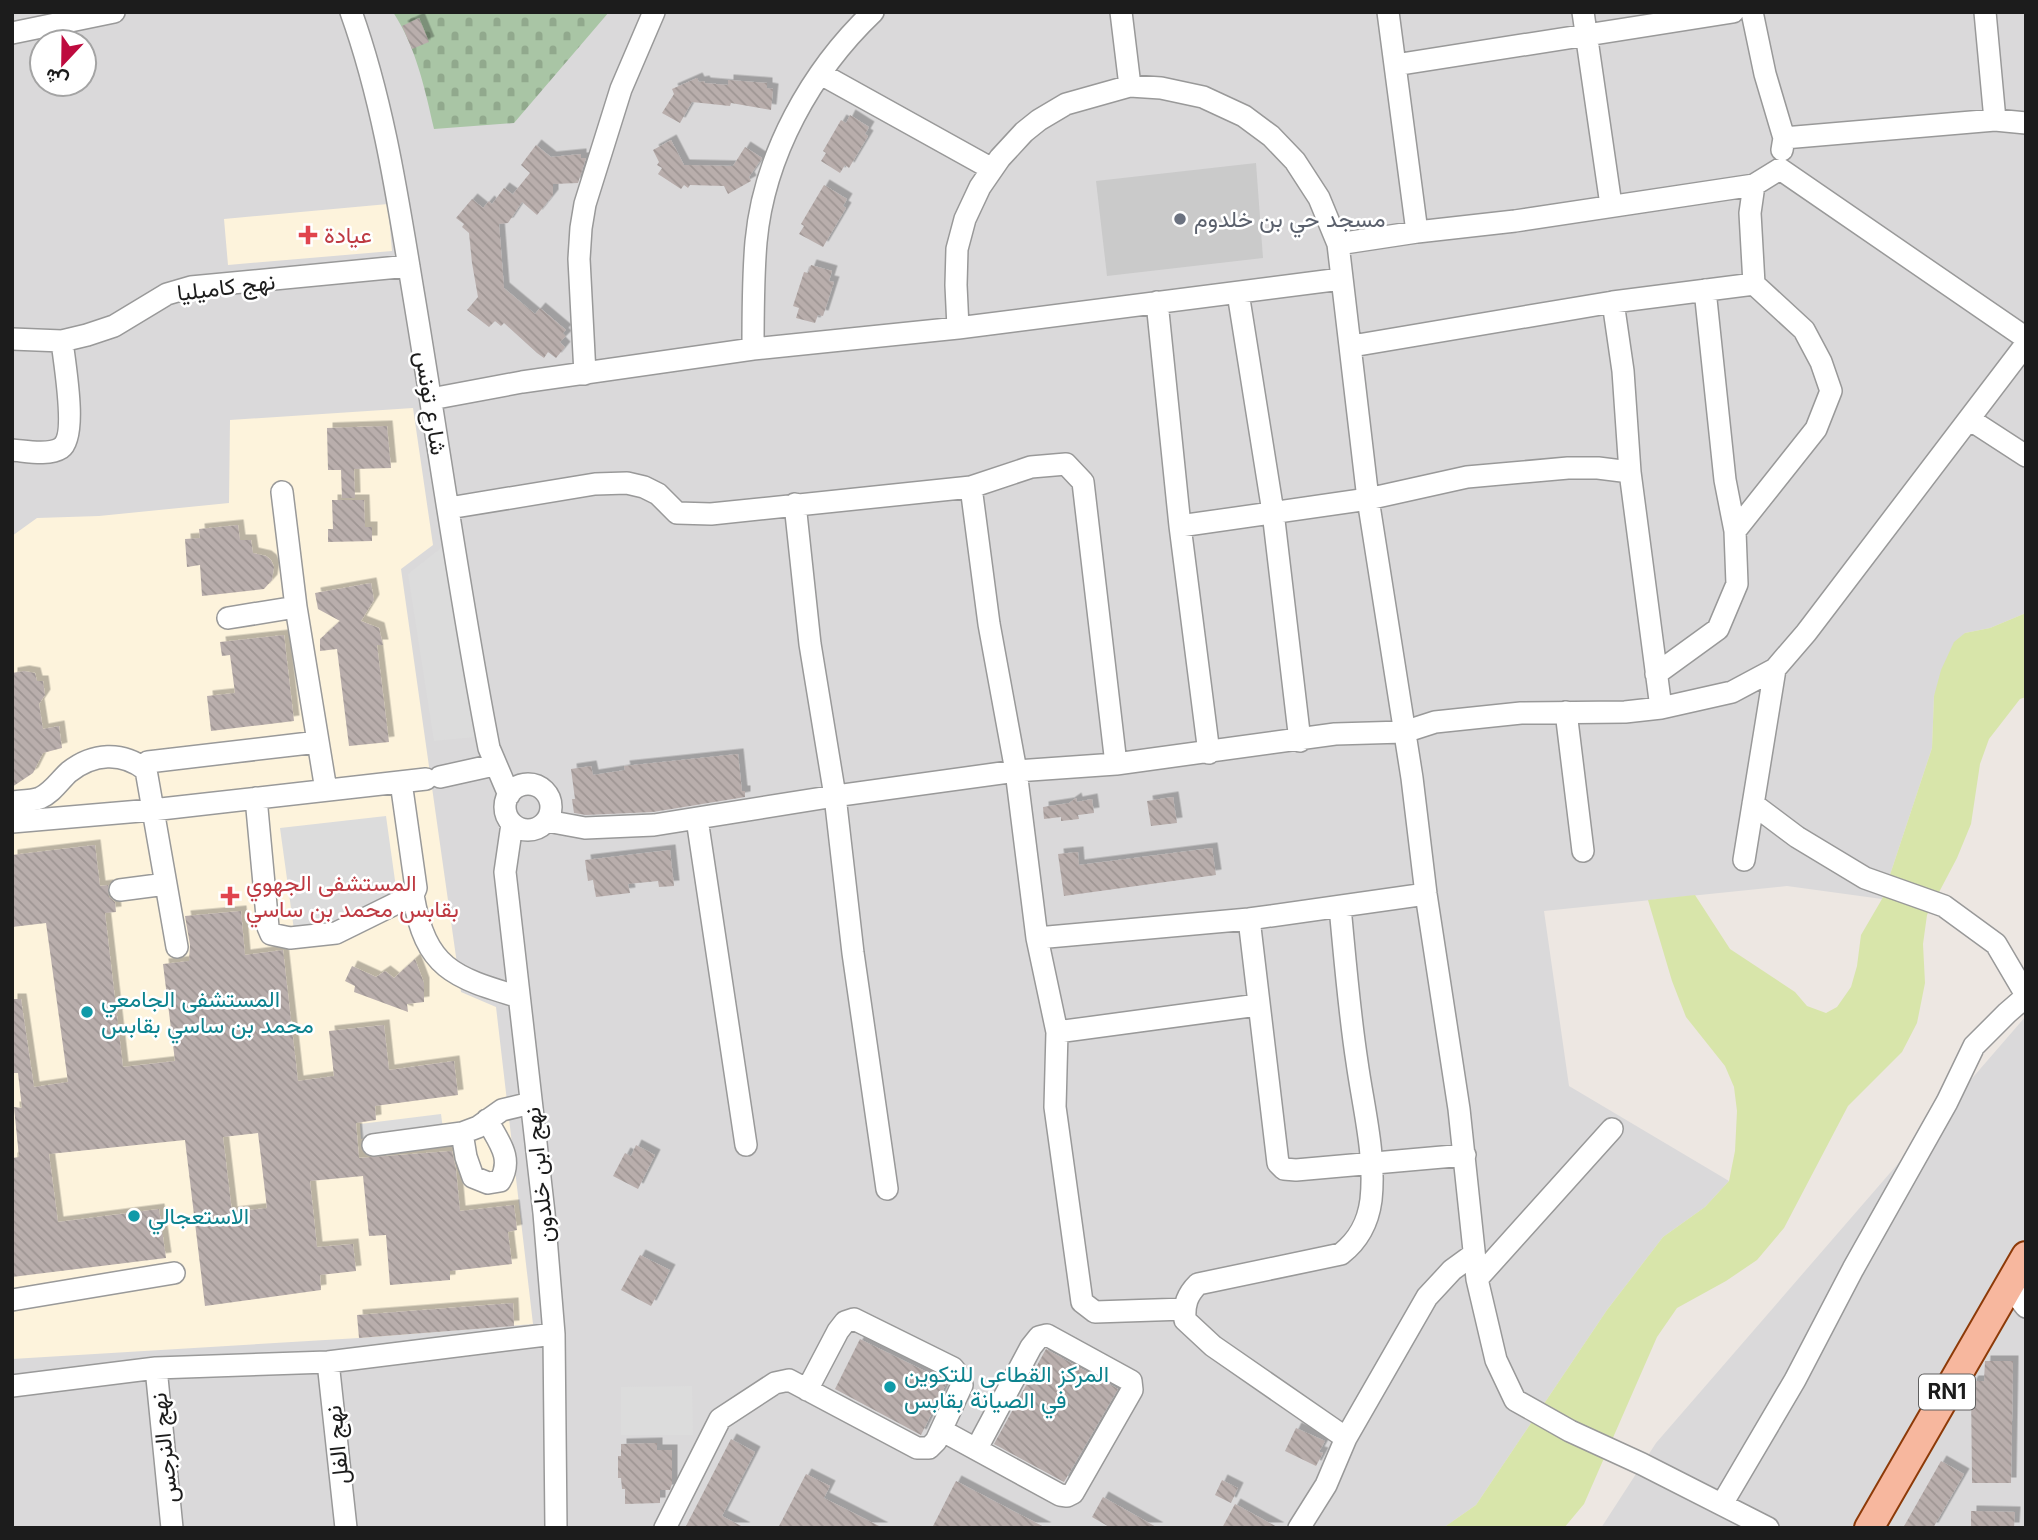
<svg xmlns="http://www.w3.org/2000/svg" width="2038" height="1540" font-family="Inter,Vazirmatn,sans-serif">
	<defs>
		<pattern id="cemetery-stones" width="16" height="16" patternUnits="userSpaceOnUse" patternTransform="scale(1.75)"><rect width="16" height="16" fill="#a9c5a5"/><path d="M2 7V4a2 2 0 0 1 4 0v3zM10 15v-3a2 2 0 0 1 4 0v3z" fill="#91a98d"/></pattern>
		<pattern id="building-back-hatch" width="6" height="6" patternUnits="userSpaceOnUse" patternTransform="scale(1.75)"><rect width="6" height="6" fill="#b9aeac"/><path d="M-1 5l2 2M0 0l6 6M5-1l2 2" fill="none" stroke="#9e9593"/></pattern>
		<filter id="shadow"><feDropShadow dx="5.5" dy="-5.5" stdDeviation="0" flood-color="#0004"/></filter>
	</defs>
	<rect width="100%" height="100%" fill="#ede7e2"/>
	<path fill="#dad9da" fill-rule="evenodd" d="M 12,12 L 2026,12 L 2026,613 L 1990,628 L 1965,633 L 1934,696 L 1932,748 L 1882,899 L 1787,886 L 1544,911 L 1569,1086 L 1729,1181 L 1705,1207 L 1663,1237 L 1607,1310 L 1476,1505 L 1443,1528 L 12,1528 ZM 42,42 L 84,42 L 84,84 L 42,84 Z
		M 2026,1016 L 2026,1528 L 1601,1528 L 1656,1443 Z"/>
	<path fill="#fdf3dc" d="M 388,204 L 392,251 L 228,265 L 224,219 Z
		M 413,408 L 433,545 L 401,569 L 461,992 L 496,1007 L 533,1324 L 359,1338 L 12,1359 L 12,536 L 37,518 L 99,516 L 229,503 L 230,420 Z"/>
	<path fill="#cacaca" d="M 1256,163 L 1263,258 L 1107,276 L 1096,181 Z"/>
	<path fill="#d8e5aa" d="M 2026,613 L 2026,697 L 2020,699 L 1989,739 L 1980,764 L 1971,824 L 1957,858 L 1927,915 L 1923,944 L 1925,983 L 1917,1023 L 1902,1052 L 1848,1106 L 1784,1228 L 1757,1260 L 1726,1281 L 1677,1308 L 1657,1337 L 1584,1504 L 1564,1528 L 1443,1528 L 1476,1505 L 1607,1310 L 1663,1237 L 1705,1207 L 1729,1181 L 1735,1151 L 1737,1111 L 1734,1087 L 1725,1066 L 1686,1017 L 1672,981 L 1648,900 L 1695,895 L 1730,949 L 1795,992 L 1807,1006 L 1826,1013 L 1837,1007 L 1851,987 L 1857,966 L 1861,935 L 1882,899 L 1932,748 L 1934,696 L 1941,670 L 1954,642 L 1965,633 L 1990,628 Z"/>
	<path fill="url(#cemetery-stones)" d="M 393,12 L 609,12 L 514,123 L 434,129 C 425,89 416,47 393,12 Z"/>
	<path fill="#dcdcdc" d="M 450,541 L 475,737 L 434,741 L 408,574 Z
		M 386,816 L 397,895 L 339,924 L 294,930 L 280,828 Z
		M 441,1114 L 443,1129 L 361,1139 L 360,1124 Z
		M 692,1386 L 693,1435 L 621,1435 L 621,1387 Z"/>
	<path fill="url(#building-back-hatch)" fill-rule="evenodd" filter="url(#shadow)" d="M 419,18 L 429,42 L 412,49 L 402,26 Z
		M 697,78 L 699,82 L 704,81 L 705,83 L 728,85 L 728,80 L 767,83 L 767,88 L 773,89 L 771,110 L 731,103 L 730,106 L 692,102 L 680,123 L 662,113 L 674,94 L 672,89 Z
		M 850,115 L 869,127 L 865,134 L 868,136 L 849,168 L 845,165 L 840,173 L 821,161 L 826,153 L 823,151 L 841,120 L 846,123 Z
		M 671,140 L 684,165 L 733,166 L 745,147 L 762,158 L 749,177 L 751,181 L 728,194 L 724,186 L 690,185 L 688,188 L 684,185 L 681,189 L 658,174 L 662,168 L 657,165 L 659,162 L 653,150 Z
		M 536,145 L 551,157 L 581,154 L 581,158 L 586,158 L 578,183 L 553,184 L 553,195 L 537,215 L 522,202 L 508,223 L 499,224 L 504,288 L 535,314 L 540,308 L 566,330 L 563,333 L 566,336 L 560,342 L 565,347 L 556,358 L 548,352 L 544,358 L 537,353 L 504,323 L 501,326 L 495,321 L 489,327 L 467,310 L 478,297 L 472,263 L 469,233 L 462,227 L 464,224 L 456,218 L 472,199 L 483,208 L 489,201 L 492,204 L 504,188 L 518,198 L 513,194 L 530,173 L 521,165 Z
		M 824,185 L 847,199 L 843,206 L 846,208 L 823,247 L 799,234 L 804,226 L 801,224 Z
		M 811,265 L 832,271 L 829,281 L 834,282 L 823,316 L 818,315 L 815,323 L 796,318 L 799,308 L 793,306 L 804,272 L 808,273 Z
		M 387,426 L 391,468 L 354,469 L 355,498 L 342,498 L 341,470 L 328,470 L 327,428 Z
		M 332,500 L 364,500 L 365,527 L 372,527 L 372,541 L 328,542 L 328,529 L 333,529 Z
		M 238,525 L 240,540 L 251,540 L 253,553 L 266,556 L 271,560 L 274,567 L 272,580 L 264,589 L 202,596 L 200,565 L 187,567 L 185,539 L 200,538 L 199,529 Z
		M 371,583 L 374,600 L 361,621 L 379,628 L 383,645 L 377,645 L 389,742 L 349,746 L 337,649 L 320,651 L 320,639 L 340,621 L 318,609 L 315,593 Z
		M 284,635 L 294,721 L 211,731 L 207,696 L 235,693 L 230,655 L 222,656 L 220,642 Z
		M 24,671 L 35,673 L 37,681 L 43,681 L 45,695 L 39,704 L 43,729 L 59,726 L 62,748 L 43,753 L 33,773 L 12,787 L 12,673 Z
		M 738,754 L 742,791 L 745,791 L 745,797 L 653,812 L 586,815 L 574,813 L 572,799 L 575,799 L 571,769 L 591,766 L 593,775 L 625,770 L 624,766 Z
		M 1173,797 L 1177,823 L 1151,826 L 1147,801 Z
		M 1076,798 L 1077,802 L 1092,799 L 1094,813 L 1078,815 L 1079,819 L 1061,821 L 1061,817 L 1044,819 L 1043,807 L 1069,803 Z
		M 95,845 L 100,886 L 108,885 L 109,897 L 115,902 L 116,912 L 105,913 L 123,1067 L 175,1061 L 163,964 L 189,961 L 190,945 L 185,916 L 241,911 L 245,955 L 283,950 L 298,1081 L 334,1076 L 329,1031 L 384,1025 L 389,1070 L 454,1061 L 458,1095 L 375,1106 L 376,1120 L 356,1123 L 359,1158 L 452,1151 L 456,1169 L 460,1211 L 514,1205 L 517,1230 L 508,1232 L 512,1264 L 450,1271 L 450,1280 L 390,1285 L 386,1235 L 369,1236 L 363,1176 L 310,1181 L 317,1247 L 353,1244 L 356,1271 L 320,1275 L 321,1290 L 205,1306 L 185,1140 L 49,1154 L 58,1222 L 159,1209 L 166,1258 L 12,1277 L 12,1158 L 19,1157 L 14,1107 L 22,1108 L 18,1073 L 12,1073 L 12,999 L 21,999 L 34,1087 L 68,1082 L 46,923 L 12,927 L 12,855 ZM 258,1133 L 267,1208 L 232,1212 L 223,1137 Z
		M 1212,848 L 1216,875 L 1064,896 L 1058,854 L 1078,852 L 1079,865 Z
		M 670,850 L 674,886 L 659,887 L 658,881 L 628,884 L 630,893 L 596,897 L 593,880 L 588,881 L 585,860 Z
		M 415,959 L 424,983 L 424,1002 L 407,1004 L 408,1012 L 354,992 L 355,986 L 345,981 L 352,966 L 376,977 L 385,971 L 394,978 Z
		M 636,1145 L 655,1155 L 638,1189 L 613,1176 L 625,1153 L 631,1156 Z
		M 640,1255 L 670,1270 L 651,1306 L 621,1290 Z
		M 513,1303 L 514,1326 L 359,1338 L 357,1315 Z
		M 860,1339 L 947,1382 L 921,1435 L 835,1389 Z
		M 1046,1349 L 1118,1389 L 1064,1482 L 994,1444 Z
		M 1985,1361 L 2013,1361 L 2011,1483 L 1972,1483 L 1971,1384 L 1973,1381 L 1984,1381 Z
		M 1296,1428 L 1325,1441 L 1319,1452 L 1323,1453 L 1316,1466 L 1285,1451 Z
		M 731,1439 L 755,1452 L 722,1516 L 745,1528 L 685,1528 Z
		M 657,1443 L 657,1450 L 672,1450 L 672,1484 L 670,1490 L 660,1490 L 660,1503 L 625,1504 L 625,1489 L 622,1489 L 621,1478 L 618,1478 L 618,1456 L 621,1456 L 621,1444 Z
		M 1941,1461 L 1964,1474 L 1933,1528 L 1903,1528 Z
		M 806,1474 L 830,1486 L 824,1498 L 883,1528 L 778,1528 Z
		M 1222,1480 L 1238,1488 L 1231,1503 L 1215,1495 Z
		M 956,1481 L 1046,1528 L 932,1528 Z
		M 1103,1497 L 1158,1528 L 1111,1528 L 1092,1517 Z
		M 1235,1504 L 1279,1528 L 1222,1528 Z
		M 1971,1511 L 2015,1512 L 2014,1528 L 1971,1528 Z"/>
	<g fill="none" stroke-linecap="round" stroke-linejoin="round">
		<g stroke="#999" stroke-width="24">
			<path id="minor" d="M 351,12 C 384,104 398,201 414,297 C 439,447 460,599 489,748 L 509,795
				M 1121,12 L 1130,86
				M 1388,12 L 1417,232
				M 1583,12 L 1611,205
				M 1752,12 L 1765,74 L 1784,138 L 1782,150
				M 1985,12 L 1995,120
				M 12,33 L 114,12
				M 1395,65 L 1733,12
				M 821,74 L 992,169
				M 1784,138 L 1995,120 L 2026,123
				M 1780,169 L 2026,338
				M 1338,244 L 1417,232 L 1515,221 L 1754,185 L 1780,169
				M 1238,293 L 1273,512 L 1300,741
				M 1157,302 L 1180,526 L 1209,753
				M 958,328 L 956,285 L 957,249 L 965,219 L 980,187 L 1000,158 L 1024,132 L 1039,120 L 1066,104 L 1130,86 L 1161,88 L 1203,97 L 1244,116 L 1271,136 L 1295,161 L 1319,198 L 1338,244 L 1368,499 L 1412,778 L 1426,894 L 1459,1109 L 1477,1279 L 1496,1360 L 1515,1400 L 1570,1431 L 1642,1464 L 1768,1528
				M 12,339 L 62,341 L 87,335 L 114,326 L 167,294 L 191,287 L 409,266
				M 1352,346 L 1613,302 L 1754,284
				M 753,349 C 753,313 753,277 756,242 C 764,155 811,71 873,12
				M 585,374 L 579,259 L 581,228 L 585,204 L 621,89 L 654,12
				M 431,399 L 522,382 L 753,349 L 958,328 L 1341,279
				M 1969,419 L 2026,456
				M 12,450 C 26,451 49,456 61,448 C 78,436 64,361 62,341
				M 1630,472 L 1661,708
				M 971,487 L 989,624 L 1016,771 L 1037,938 L 1057,1032 L 1055,1107 L 1082,1302 L 1095,1312 L 1185,1309
				M 282,492 L 296,607 L 326,790
				M 795,504 L 810,644 L 835,796 L 853,953 L 887,1189
				M 449,508 L 595,484 L 627,483 L 644,487 L 658,494 L 677,513 L 711,514 L 971,487 L 1031,467 L 1066,464 L 1083,482 L 1116,764
				M 1180,526 L 1368,499 L 1467,477 L 1568,468 L 1598,468 L 1630,472 L 1623,371 L 1613,302
				M 1735,531 L 1816,429 L 1831,391 L 1821,362 L 1804,330 L 1754,284 L 1750,213 L 1754,185
				M 228,618 L 296,607
				M 1656,674 L 1718,629 L 1737,584 L 1735,531 L 1725,480 L 1705,290
				M 1566,712 L 1583,851
				M 440,777 L 494,765
				M505 807a23 23 0 1 1 46 0a23 23 0 1 1-46 0Z
				M 256,798 L 268,927 L 271,934 L 290,938 L 336,933 L 413,895 L 416,888 L 401,782
				M 12,802 C 20,801 32,801 40,798 C 52,793 60,780 69,772 C 93,753 122,751 146,770
				M 1753,804 L 1797,837 L 1865,878 L 1944,906 L 1996,944 L 2026,995
				M 697,819 L 746,1145
				M 547,821 L 585,828 L 654,825 L 835,796 L 1016,771 L 1116,764 L 1335,734 L 1404,732 L 1435,722 L 1521,713 L 1625,712 L 1661,708 L 1732,692 L 1775,669 L 1806,633 L 2026,344
				M 12,822 L 152,810 L 426,779
				M 512,824 L 505,872 L 544,1213 L 554,1334 L 556,1528
				M 1744,860 L 1775,669
				M 120,890 L 166,884
				M 413,895 C 426,969 453,977 519,997
				M 1340,907 C 1345,959 1349,1010 1357,1062 C 1363,1106 1376,1155 1371,1200 C 1368,1223 1359,1240 1341,1254 L 1198,1284 C 1187,1295 1184,1304 1185,1320 L 1213,1346 L 1346,1438
				M 1249,919 L 1278,1163 L 1284,1169 L 1296,1170 L 1465,1155
				M 1037,938 L 1249,919 L 1426,894
				M 177,947 L 146,770 L 148,762 L 318,742
				M 1057,1032 L 1258,1005
				M 462,1133 L 466,1157 L 473,1177 L 488,1183 L 500,1181 C 514,1158 498,1141 487,1120
				M 373,1145 L 462,1133 L 478,1127 L 502,1110 L 531,1103
				M 1477,1279 L 1612,1129
				M 2009,1286 L 2026,1307
				M 12,1300 L 174,1273
				M 328,1362 L 346,1528
				M 156,1368 L 172,1528
				M 12,1386 L 156,1368 L 328,1362 L 554,1334
				M 941,1430 L 1060,1495 L 1067,1496 L 1073,1493 L 1132,1390 L 1131,1381 L 1047,1335 L 1039,1337 L 1031,1347 L 977,1448
				M 1722,1504 L 1795,1380 L 1853,1269 L 1947,1102 L 1974,1046 L 2007,1013 L 2022,1000 L 2026,1000
				M 665,1528 L 720,1419 L 775,1383 L 789,1380 L 917,1448 L 929,1448 L 936,1441 L 962,1385 L 960,1377 L 953,1368 L 854,1319 L 845,1322 L 838,1331 L 807,1390
				M 1299,1528 L 1326,1485 L 1346,1438 L 1427,1297 L 1452,1270 L 1474,1254"/>
		</g>
		<g stroke="#8d3a08" stroke-width="32">
			<path id="major" d="M 1869,1528 L 2026,1256"/>
		</g>
		<use href="#minor" stroke="#fff" stroke-width="21"/>
		<use href="#major" stroke="#f7b79e" stroke-width="28"/>
	</g>
	<circle fill="#6b7280" stroke="#fff" stroke-width="2.5" cx="1180" cy="219" r="7"/>
	<g fill="#e0444e" stroke="#fff" stroke-width="2.5">
		<path d="M304.5 224.5h7v7h7v7h-7v7h-7v-7h-7v-7h7z"/>
		<path d="M226.5 885.5h7v7h7v7h-7v7h-7v-7h-7v-7h7z"/>
	</g>
	<g fill="#0f9aa8" stroke="#fff" stroke-width="2.5">
		<circle cx="87" cy="1012" r="7"/>
		<circle cx="134" cy="1216" r="7"/>
		<circle cx="890" cy="1387" r="7"/>
	</g>
	<g text-anchor="middle" stroke-width="5" stroke-linejoin="round" paint-order="stroke">
		<rect fill="#fff" stroke="#606060" stroke-width="2" x="1919" y="1374.5" width="56" height="35" rx="5"/>
		<g font-size="21" font-weight="bold" fill="#1c1c1c">
			<text x="1947" y="1399">RN1</text>
		</g>
		<g font-size="23" fill="#5b616d" stroke="#fff" text-anchor="start">
			<text x="1194" y="227">مسجد حي بن خلدوم</text>
		</g>
		<g font-size="23" fill="#be3a42" stroke="#fff" text-anchor="start">
			<text x="324" y="243">عيادة</text>
			<text x="246" y="891">المستشفى الجهوي<tspan x="246" dy="26">بقابس محمد بن ساسي</tspan></text>
		</g>
		<g font-size="23" fill="#1c1c1c" stroke="#fff">
			<text transform="translate(226 287) rotate(-7)" y="8">نهج كاميليا</text>
			<text transform="translate(431 403) rotate(81)" y="8">شارع تونس</text>
			<text transform="translate(539 1175) rotate(-96)" y="8">نهج ابن خلدون</text>
			<text transform="translate(337 1445) rotate(-96)" y="8">نهج الفل</text>
			<text transform="translate(164 1448) rotate(-96)" y="8">نهج النرجس</text>
		</g>
		<g font-size="23" fill="#0d838f" stroke="#fff" text-anchor="start">
			<text x="101" y="1007">المستشفى الجامعي<tspan x="101" dy="26">محمد بن ساسي بقابس</tspan></text>
			<text x="148" y="1224">الاستعجالي</text>
			<text x="904" y="1382">المركز القطاعى للتكوين<tspan x="904" dy="26">في الصيانة بقابس</tspan></text>
		</g>
	</g>
	<rect width="2038" height="1540" fill="none" stroke="#1c1c1c" stroke-width="28"/>
	<g transform="translate(63 63) rotate(202)"><circle r="33" fill="#ffffff" stroke="#a4a4a4" stroke-width="2"/>
	<path d="M0-5L12 26L0 18L-12 26Z" fill="#be0a3e"/>
	<text y="-10" font-size="19" font-weight="bold" text-anchor="middle" fill="#1c1c1c">ش</text>
	</g>
</svg>
